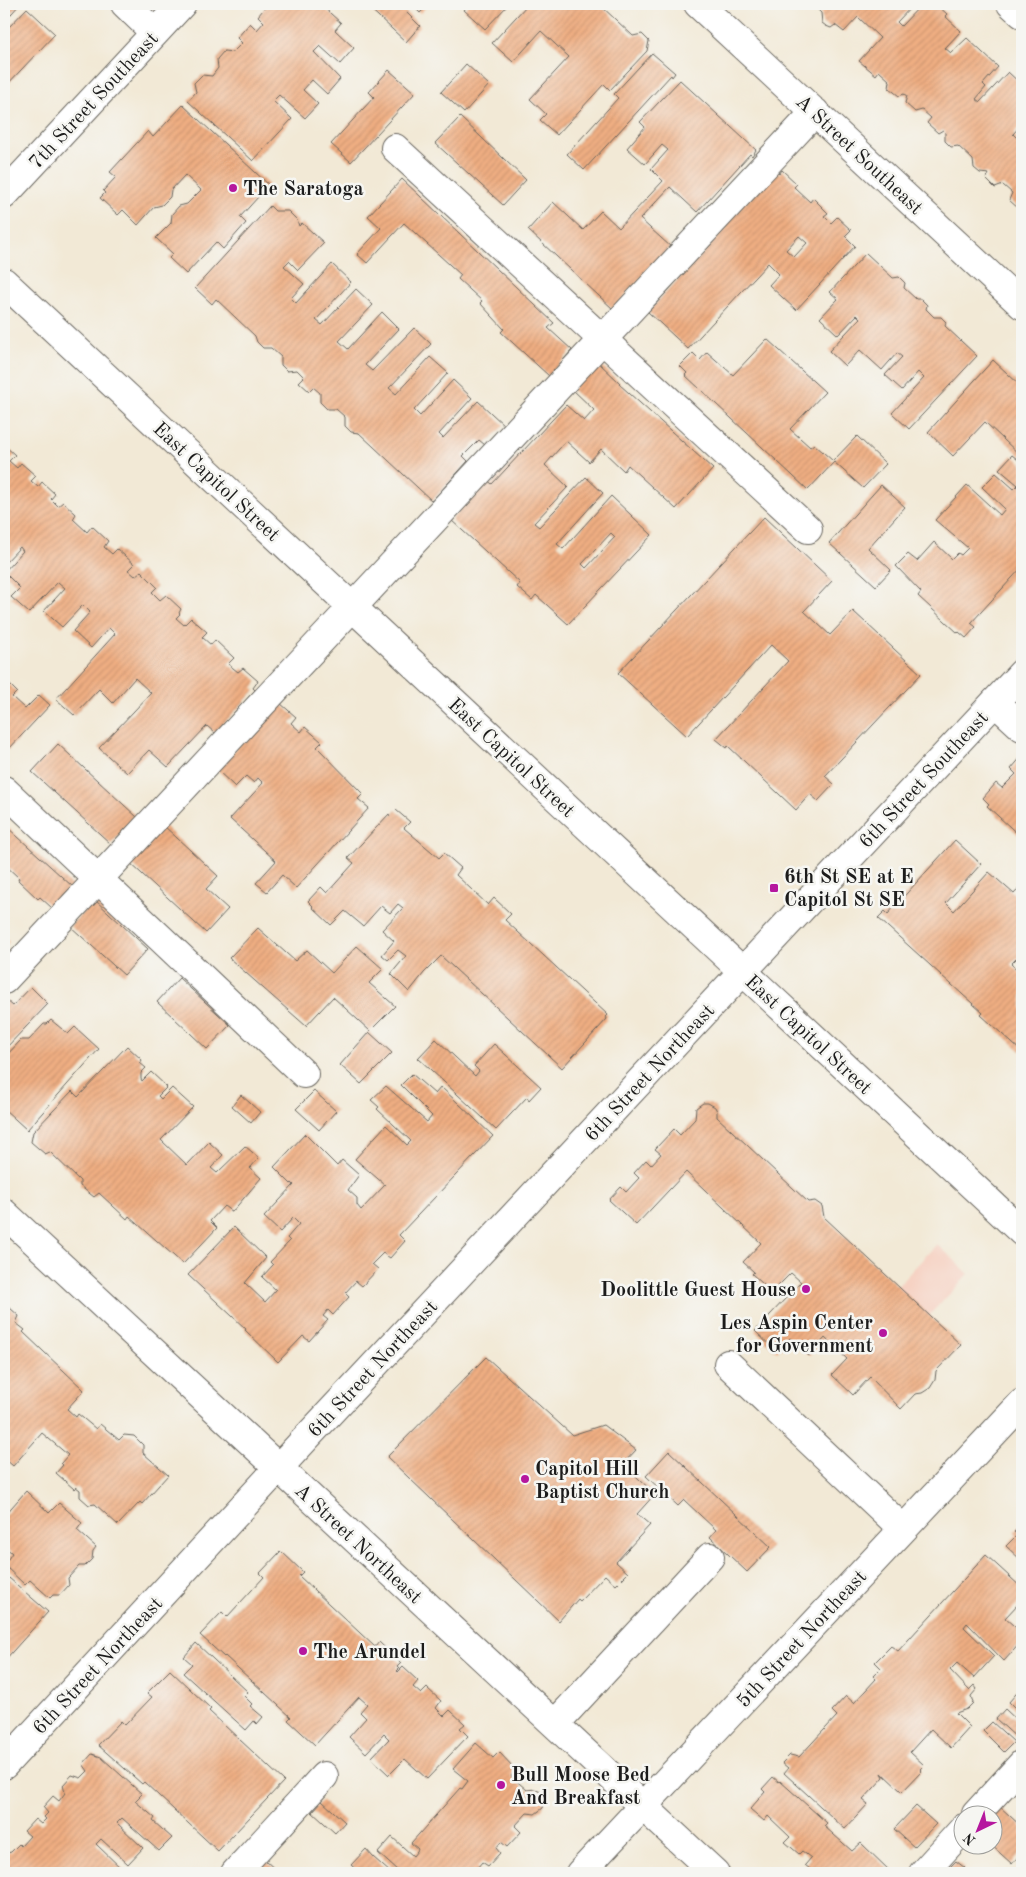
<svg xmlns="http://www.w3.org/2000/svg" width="1026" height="1877" font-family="'Old Standard TT',serif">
	<defs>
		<pattern id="building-hatch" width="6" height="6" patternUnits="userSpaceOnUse" patternTransform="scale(1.25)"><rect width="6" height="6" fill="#efae82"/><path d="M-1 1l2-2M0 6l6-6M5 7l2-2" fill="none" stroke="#cc9570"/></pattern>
	</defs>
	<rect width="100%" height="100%" fill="#f6f6f2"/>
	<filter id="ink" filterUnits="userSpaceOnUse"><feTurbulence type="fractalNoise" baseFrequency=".02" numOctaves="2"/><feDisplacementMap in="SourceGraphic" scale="10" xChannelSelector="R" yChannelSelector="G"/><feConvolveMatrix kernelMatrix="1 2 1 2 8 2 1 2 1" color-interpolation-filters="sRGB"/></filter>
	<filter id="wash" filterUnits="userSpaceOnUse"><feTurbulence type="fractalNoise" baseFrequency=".0096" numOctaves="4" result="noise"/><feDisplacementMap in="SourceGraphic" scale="20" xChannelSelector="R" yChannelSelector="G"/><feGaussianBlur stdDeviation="1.12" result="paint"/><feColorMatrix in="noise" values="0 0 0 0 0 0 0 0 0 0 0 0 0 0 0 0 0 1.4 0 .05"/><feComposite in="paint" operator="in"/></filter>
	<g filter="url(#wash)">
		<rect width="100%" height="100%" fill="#f2e9d6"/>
		<path fill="#f6d2c3" d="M 937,1244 L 969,1274 L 852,1394 L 832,1375 L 847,1359 L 837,1350 Z"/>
		<g id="blocks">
			<path fill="url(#building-hatch)" fill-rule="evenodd" d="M 4,4 L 20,4 L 4,22 Z
				M 268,4 L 320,4 L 341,23 L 335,30 L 354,48 L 340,64 L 320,46 L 314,52 L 340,79 L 327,94 L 312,80 L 303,90 L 318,104 L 305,118 L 279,95 L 273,101 L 292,119 L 253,161 L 188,101 L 196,92 L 194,83 L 202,75 L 212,76 L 218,68 L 217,59 L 224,51 L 233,52 L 242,43 L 237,38 L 250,23 L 257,30 L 264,22 L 258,16 Z
				M 365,4 L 398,4 L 420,26 L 406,42 Z
				M 411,4 L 429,4 L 420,13 Z
				M 469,4 L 509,4 L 485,29 L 464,10 Z
				M 528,4 L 599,4 L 633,36 L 642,34 L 649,41 L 647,51 L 610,90 L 604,84 L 557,135 L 540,120 L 546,114 L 530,99 L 569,57 L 541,31 L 513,62 L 492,43 Z
				M 802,4 L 914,4 L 897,22 L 901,26 L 922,4 L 936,4 L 947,14 L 945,16 L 961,31 L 945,48 L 951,53 L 967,38 L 998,67 L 983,84 L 986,87 L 976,99 L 980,102 L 1008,72 L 1022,85 L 1022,124 L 1013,134 L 1018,139 L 1022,134 L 1022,208 L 1019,209 L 1009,200 L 1012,193 L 1003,185 L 995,188 L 986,179 L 989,174 L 980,173 L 974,168 L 973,160 L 958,146 L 951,147 L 945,141 L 945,132 L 943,130 L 938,133 L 927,123 L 931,118 L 922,110 L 915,112 L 905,103 L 907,96 L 904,94 L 899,96 L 889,88 L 890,81 L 879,71 L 876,75 L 859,61 L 880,38 L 858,17 L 844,32 L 835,25 L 831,28 L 826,26 L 822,23 L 821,13 L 813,5 L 807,8 Z
				M 27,8 L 55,34 L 4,88 L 4,24 L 8,28 Z
				M 652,53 L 675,73 L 672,77 L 671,75 L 584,170 L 567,154 L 618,98 L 614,94 Z
				M 466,64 L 489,85 L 464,113 L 441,92 Z
				M 389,70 L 415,93 L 351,162 L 331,144 L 374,97 L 369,92 Z
				M 680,80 L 756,150 L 752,156 L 750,154 L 697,212 L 670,187 L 640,219 L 671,247 L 613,309 L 528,230 L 553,202 L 583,230 L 601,211 L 619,228 L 663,181 L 651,169 L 668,150 L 662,145 L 645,164 L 627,148 L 645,127 L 640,122 Z
				M 183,105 L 269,185 L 240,217 L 246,223 L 223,249 L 216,242 L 186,274 L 169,258 L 173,254 L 156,238 L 171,223 L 172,214 L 179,206 L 187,204 L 201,190 L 185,175 L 171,190 L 170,197 L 162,205 L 154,207 L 138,225 L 123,210 L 118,215 L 100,198 L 105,193 L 103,191 L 116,177 L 110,172 L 148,131 L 153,137 Z
				M 460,117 L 526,180 L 503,205 L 435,143 Z
				M 775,170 L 779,174 L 782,170 L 797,184 L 794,187 L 810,202 L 813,198 L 828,213 L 824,216 L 831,223 L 837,217 L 851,230 L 845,236 L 855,246 L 796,310 L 769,285 L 779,274 L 768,263 L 688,349 L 648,312 L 727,227 L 723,224 ZM 799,236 L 807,243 L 794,257 L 786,250 Z
				M 402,179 L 554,323 L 548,328 L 572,350 L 549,376 L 501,332 L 504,329 L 480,303 L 482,301 L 458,279 L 461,275 L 404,223 L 367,263 L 357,254 L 381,228 L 368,216 Z
				M 270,206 L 275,211 L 288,211 L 297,220 L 299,226 L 302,223 L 324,243 L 298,270 L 289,261 L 284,266 L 304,284 L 291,298 L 296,303 L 332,264 L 351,282 L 316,320 L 322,325 L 356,289 L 373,305 L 339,341 L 348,349 L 382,312 L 399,329 L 365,365 L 372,371 L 414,328 L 431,344 L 389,388 L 396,394 L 430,357 L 448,373 L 414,410 L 420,416 L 453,380 L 472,398 L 439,434 L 443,438 L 478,401 L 504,425 L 485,445 L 479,440 L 463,456 L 468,461 L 432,501 L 359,433 L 351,432 L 345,426 L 345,417 L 336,409 L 327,409 L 320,402 L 320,393 L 313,387 L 309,391 L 299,382 L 304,377 L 297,370 L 287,371 L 281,365 L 281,357 L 271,348 L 263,348 L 257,342 L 255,336 L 216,299 L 212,304 L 195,288 Z
				M 866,253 L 893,278 L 899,277 L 905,283 L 904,288 L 916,299 L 921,299 L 927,305 L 926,309 L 934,317 L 941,317 L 946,322 L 945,326 L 977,356 L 909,429 L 892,413 L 924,378 L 918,372 L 902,390 L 885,375 L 902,357 L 897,353 L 882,370 L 860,350 L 845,366 L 829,351 L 860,318 L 857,315 L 838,335 L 820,318 L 838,299 L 830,292 Z
				M 767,339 L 825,392 L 790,429 L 810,447 L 814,444 L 833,461 L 857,436 L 886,464 L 863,488 L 834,462 L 808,490 L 685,375 L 687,373 L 680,366 L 693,353 L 700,360 L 707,352 L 733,375 Z
				M 993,360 L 1022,387 L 1022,457 L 985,422 L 953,456 L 928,432 Z
				M 597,361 L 620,383 L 619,384 L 713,469 L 676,509 L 628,465 L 624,471 L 601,449 L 589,462 L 566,441 L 545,465 L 568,487 L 534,523 L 539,527 L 586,477 L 603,493 L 557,544 L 563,549 L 611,496 L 652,535 L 568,624 L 536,595 L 532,600 L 517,587 L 520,583 L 451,520 L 486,479 L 492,484 L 566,405 L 584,421 L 594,410 L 572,389 ZM 611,533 L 615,537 L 586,568 L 582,564 Z
				M 4,445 L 15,455 L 9,461 L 17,468 L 21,463 L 36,476 L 31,481 L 38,487 L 42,482 L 55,494 L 51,499 L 58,506 L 63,502 L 76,514 L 73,519 L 87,532 L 92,526 L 108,541 L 104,547 L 112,554 L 117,549 L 134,564 L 128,570 L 135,576 L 141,571 L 157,587 L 152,592 L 160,600 L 166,595 L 181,609 L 179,613 L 180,614 L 176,618 L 184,625 L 191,618 L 207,632 L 202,637 L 211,645 L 215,640 L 234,658 L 228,664 L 238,672 L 243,668 L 258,681 L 253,688 L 255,690 L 215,733 L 207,726 L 168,767 L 149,750 L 127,773 L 99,748 L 151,693 L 135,678 L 113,703 L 99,689 L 74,715 L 56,699 L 115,634 L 109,628 L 91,648 L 73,631 L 90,612 L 83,605 L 62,627 L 44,611 L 65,588 L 58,582 L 29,613 L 11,597 L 20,588 L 4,572 L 23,551 L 20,547 L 4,564 Z
				M 1012,455 L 1022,463 L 1022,567 L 971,623 L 976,627 L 966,638 L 959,632 L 958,633 L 918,596 L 921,592 L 896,566 L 908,554 L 917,561 L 934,542 L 952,559 L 958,553 L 961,555 L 968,548 L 935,520 L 967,485 L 1000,515 L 1005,509 L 982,487 L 996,473 L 1014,489 L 1018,485 L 999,469 Z
				M 881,485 L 905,507 L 868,548 L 891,570 L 876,586 L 829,543 Z
				M 764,517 L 832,581 L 804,611 L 830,635 L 853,611 L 921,674 L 825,776 L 834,784 L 818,801 L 810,794 L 796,810 L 728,746 L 727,748 L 716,739 L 788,661 L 771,645 L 687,736 L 618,673 Z
				M 4,679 L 17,692 L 12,697 L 25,709 L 39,695 L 50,705 L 8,750 L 4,746 Z
				M 280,703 L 296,717 L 291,723 L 301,732 L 305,727 L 322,742 L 317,747 L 363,794 L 358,799 L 369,808 L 296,888 L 282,875 L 267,892 L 256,883 L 276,861 L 230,819 L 263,783 L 258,778 L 254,783 L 246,776 L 235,787 L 216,769 Z
				M 58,744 L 137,817 L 111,844 L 32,772 Z
				M 1022,756 L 1022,838 L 987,806 L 989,804 L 983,798 L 996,783 L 1002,788 L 1016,774 L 1011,769 Z
				M 396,810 L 410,822 L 404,828 L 439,858 L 444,853 L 461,868 L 456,875 L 488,905 L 494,898 L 511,914 L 505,920 L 608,1015 L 606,1017 L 607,1019 L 562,1068 L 441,956 L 424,973 L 409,992 L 391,974 L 406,956 L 398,950 L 388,960 L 382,955 L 394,941 L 382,930 L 403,908 L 398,904 L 390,913 L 381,906 L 363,926 L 345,911 L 331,925 L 312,907 L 313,906 L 308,901 L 321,887 L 327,893 L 354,863 L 348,858 L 389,814 L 390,816 Z
				M 163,825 L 218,876 L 206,889 L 228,909 L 206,933 L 129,862 Z
				M 7,827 L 72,886 L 52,908 L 40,897 L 38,899 L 18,880 L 19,878 L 4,864 L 4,830 Z
				M 955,840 L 981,864 L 946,903 L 954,911 L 989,872 L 1014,894 L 1022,885 L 1022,962 L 1017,958 L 1011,964 L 1022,974 L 1022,1052 L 981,1015 L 983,1013 L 878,918 L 885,911 L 888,914 Z
				M 95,900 L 148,949 L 124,975 L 70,926 Z
				M 258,928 L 295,961 L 307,950 L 332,973 L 357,946 L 383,969 L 369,983 L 395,1006 L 370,1031 L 333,997 L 306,1026 L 229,958 Z
				M 4,936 L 9,941 L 4,948 Z
				M 179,978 L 230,1025 L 207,1049 L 157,1002 Z
				M 31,987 L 48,1004 L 4,1050 L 4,1002 L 6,1000 L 13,1006 Z
				M 51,1020 L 68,1034 L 75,1027 L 99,1049 L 27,1130 L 4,1109 L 4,1058 L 21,1040 L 29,1040 L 44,1024 L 47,1024 Z
				M 369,1032 L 392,1053 L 361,1084 L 340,1065 Z
				M 436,1039 L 475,1076 L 479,1071 L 474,1066 L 494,1044 L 541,1087 L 529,1100 L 527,1097 L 496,1130 L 418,1058 Z
				M 127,1046 L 142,1060 L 140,1063 L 146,1068 L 141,1073 L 141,1079 L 142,1081 L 151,1072 L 167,1087 L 158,1096 L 161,1099 L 172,1088 L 193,1107 L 161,1140 L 187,1165 L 209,1142 L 223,1155 L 211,1168 L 217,1173 L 245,1146 L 259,1158 L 250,1168 L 261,1178 L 232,1212 L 224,1206 L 210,1221 L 217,1228 L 183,1264 L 129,1216 L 127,1219 L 99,1193 L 94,1197 L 80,1186 L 80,1181 L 50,1152 L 45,1154 L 31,1142 L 33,1132 L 72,1091 L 78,1097 Z
				M 412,1074 L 435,1094 L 441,1087 L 493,1136 L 399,1235 L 405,1241 L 390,1258 L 383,1253 L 372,1264 L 378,1269 L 362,1286 L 356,1281 L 345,1293 L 349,1297 L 333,1315 L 328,1310 L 323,1316 L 328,1320 L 309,1341 L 303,1336 L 278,1362 L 245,1330 L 246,1329 L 188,1275 L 234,1227 L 266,1258 L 245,1283 L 265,1302 L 276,1290 L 262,1277 L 273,1265 L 270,1262 L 290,1241 L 287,1238 L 299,1224 L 293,1218 L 280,1232 L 264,1217 L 294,1185 L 292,1183 L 291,1184 L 274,1167 L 305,1134 L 337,1166 L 342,1160 L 359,1175 L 348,1190 L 357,1198 L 357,1205 L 361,1210 L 385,1185 L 355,1159 L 386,1125 L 407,1145 L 411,1141 L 377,1109 L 379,1107 L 371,1100 L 386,1086 L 427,1122 L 432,1116 L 401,1085 Z
				M 314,1091 L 336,1111 L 319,1130 L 296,1109 Z
				M 241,1095 L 260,1112 L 251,1123 L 232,1106 Z
				M 703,1103 L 708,1103 L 715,1107 L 717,1111 L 717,1117 L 808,1202 L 815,1201 L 822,1206 L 824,1217 L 961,1345 L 936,1371 L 935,1380 L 930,1388 L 922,1393 L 915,1394 L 901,1409 L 870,1377 L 853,1395 L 832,1375 L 847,1359 L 825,1338 L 809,1356 L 790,1338 L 777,1352 L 755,1331 L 801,1282 L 791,1273 L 772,1292 L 752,1274 L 754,1272 L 743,1262 L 761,1243 L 686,1172 L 636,1225 L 609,1200 L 621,1187 L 626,1192 L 639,1178 L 634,1173 L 646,1160 L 651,1165 L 661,1154 L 655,1149 L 674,1129 L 680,1135 L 695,1119 L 696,1108 Z
				M 10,1308 L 19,1316 L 16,1323 L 25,1330 L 23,1332 L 84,1390 L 67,1409 L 76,1417 L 78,1414 L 96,1429 L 100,1424 L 119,1440 L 124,1435 L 134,1436 L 143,1445 L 143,1453 L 168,1475 L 142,1504 L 140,1502 L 118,1525 L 95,1504 L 89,1505 L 80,1497 L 80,1490 L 76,1487 L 74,1489 L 56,1473 L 63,1465 L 61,1463 L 68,1455 L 42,1433 L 13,1466 L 4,1458 L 4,1310 Z
				M 486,1357 L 572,1435 L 603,1425 L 636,1450 L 623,1464 L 655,1494 L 637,1514 L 650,1525 L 616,1562 L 628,1573 L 616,1585 L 605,1575 L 580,1601 L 578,1599 L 559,1621 L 387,1457 Z
				M 669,1451 L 771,1547 L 747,1572 L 710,1537 L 716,1530 L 684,1500 L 678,1506 L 646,1476 Z
				M 26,1491 L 49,1513 L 59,1503 L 82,1523 L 77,1530 L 96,1547 L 93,1551 L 92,1559 L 85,1566 L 79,1566 L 68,1578 L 69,1585 L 60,1595 L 53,1595 L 50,1598 L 30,1580 L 25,1585 L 4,1565 L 12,1553 L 4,1546 L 4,1516 Z
				M 1022,1524 L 1022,1561 L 1006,1546 L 1017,1535 L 1014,1532 Z
				M 281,1551 L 303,1572 L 299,1576 L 375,1647 L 379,1642 L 401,1663 L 397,1667 L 399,1669 L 397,1671 L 398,1672 L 403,1667 L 418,1681 L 413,1687 L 421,1694 L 427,1688 L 441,1701 L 436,1708 L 444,1716 L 450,1710 L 465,1724 L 460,1728 L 468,1736 L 427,1779 L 405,1759 L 389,1775 L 371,1758 L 389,1739 L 384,1734 L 366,1753 L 349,1737 L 366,1718 L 360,1712 L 367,1704 L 359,1697 L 315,1745 L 288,1720 L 291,1717 L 225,1656 L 224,1657 L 200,1635 L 222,1612 L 227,1617 L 264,1577 L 260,1573 Z
				M 986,1555 L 1022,1588 L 1022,1606 L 1019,1603 L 1005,1618 L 1022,1633 L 1022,1641 L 1004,1661 L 967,1623 L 964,1627 L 994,1656 L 974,1678 L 957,1663 L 950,1670 L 969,1690 L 974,1685 L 977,1689 L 971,1696 L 973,1703 L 967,1709 L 956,1713 L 970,1727 L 951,1748 L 931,1729 L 910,1752 L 924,1765 L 920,1769 L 922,1771 L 902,1792 L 882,1773 L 884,1777 L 863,1800 L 868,1804 L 845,1829 L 784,1773 L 788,1768 L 782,1763 L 790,1755 L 799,1757 L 837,1716 L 832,1711 L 846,1696 L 854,1703 L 876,1679 L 873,1676 L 881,1668 L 875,1662 L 891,1646 L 898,1651 Z
				M 4,1577 L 7,1580 L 9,1578 L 48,1612 L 4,1661 Z
				M 196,1643 L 248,1692 L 244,1696 L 252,1704 L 250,1706 L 263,1717 L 257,1724 L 254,1721 L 246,1730 L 183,1673 L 192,1664 L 184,1657 Z
				M 170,1670 L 211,1709 L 209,1711 L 284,1781 L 218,1851 L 144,1782 L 142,1784 L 98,1745 L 121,1721 L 125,1725 L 152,1697 L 147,1693 Z
				M 1022,1687 L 1022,1715 L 1009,1702 Z
				M 1005,1709 L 1022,1725 L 1022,1734 L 1018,1739 L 996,1719 Z
				M 992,1722 L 1014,1742 L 1004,1752 L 983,1731 Z
				M 476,1743 L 493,1758 L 499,1752 L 516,1770 L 511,1776 L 527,1790 L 535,1789 L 542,1793 L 545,1800 L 543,1808 L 535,1814 L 527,1813 L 515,1826 L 521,1832 L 507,1847 L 501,1842 L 496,1848 L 500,1853 L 488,1866 L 482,1862 L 477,1868 L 481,1873 L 396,1873 L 398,1871 L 378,1853 L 392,1837 L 413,1856 L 417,1851 L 418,1849 L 411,1843 L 460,1788 L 462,1789 L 468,1781 L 453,1769 Z
				M 92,1754 L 101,1757 L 142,1794 L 135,1801 L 155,1818 L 153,1821 L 172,1838 L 159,1851 L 122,1818 L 117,1823 L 143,1848 L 128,1864 L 101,1839 L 96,1844 L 124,1871 L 122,1873 L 95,1873 L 93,1871 L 90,1873 L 4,1873 L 4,1854 L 11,1852 L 19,1844 L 21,1846 L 30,1836 L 24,1831 L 35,1819 L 41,1824 L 46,1819 L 44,1817 L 48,1813 L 43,1807 L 53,1796 L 59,1801 L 65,1793 L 63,1785 L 72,1775 L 81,1778 L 88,1771 L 83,1764 Z
				M 773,1777 L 779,1782 L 780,1781 L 827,1823 L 824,1826 L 852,1851 L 861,1843 L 892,1873 L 815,1873 L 805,1865 L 811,1858 L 802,1851 L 799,1854 L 785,1842 L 790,1837 L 768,1816 L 764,1821 L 750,1809 L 765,1792 L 762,1789 Z
				M 322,1801 L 345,1822 L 335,1833 L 312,1812 Z
				M 998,1805 L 1022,1827 L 1022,1852 L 1012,1864 L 990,1844 L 994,1844 L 994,1814 Z
				M 916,1806 L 936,1824 L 914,1847 L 894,1829 Z
				M 366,1849 L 373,1857 L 391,1873 L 360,1873 L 351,1865 Z
				M 265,1860 L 279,1873 L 253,1873 Z
				M 956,1861 L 965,1868 L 963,1870 L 966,1873 L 944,1873 Z"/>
		</g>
	</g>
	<g filter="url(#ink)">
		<use href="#blocks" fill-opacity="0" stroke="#67645d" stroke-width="1"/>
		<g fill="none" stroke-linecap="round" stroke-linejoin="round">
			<g stroke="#67645d" stroke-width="30">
				<path id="minor" d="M 125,4 L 155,33
					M 698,4 L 1022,305
					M 1011,4 L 1022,14
					M 395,148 L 808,529
					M 4,195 L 182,4
					M 995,702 L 1022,727
					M 4,790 L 304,1074
					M 4,980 L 815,112
					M 4,1213 L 715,1873
					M 728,1364 L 903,1529
					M 555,1724 L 710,1557
					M 976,1814 L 1022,1764
					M 235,1873 L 324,1776
					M 580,1873 L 1022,1403
					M 923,1873 L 964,1828"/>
			</g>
			<g stroke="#67645d" stroke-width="30">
				<path id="major" d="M 4,282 L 1022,1232
					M 4,1765 L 308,1436 L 1022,673"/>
			</g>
			<use href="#minor" stroke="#fff" stroke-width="28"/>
			<use href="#major" stroke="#fff" stroke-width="28"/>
		</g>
	</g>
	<g fill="#b5179e" stroke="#f6f6f2" stroke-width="2">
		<circle cx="233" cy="188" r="5"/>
		<rect x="769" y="883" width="10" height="10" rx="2.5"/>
		<circle cx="806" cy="1289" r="5"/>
		<circle cx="883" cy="1333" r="5"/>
		<circle cx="525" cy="1479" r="5"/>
		<circle cx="303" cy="1651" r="5"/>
		<circle cx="501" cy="1785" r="5"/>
	</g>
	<g text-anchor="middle" stroke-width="5" stroke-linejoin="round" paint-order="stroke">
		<g font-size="20" fill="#1c1c1c" stroke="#f6f6f2">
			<text transform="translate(93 100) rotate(-47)" y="7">7th Street Southeast</text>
			<text transform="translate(860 154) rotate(43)" y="7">A Street Southeast</text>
			<text transform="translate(217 481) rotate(43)" y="7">East Capitol Street</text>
			<text transform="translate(512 757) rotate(43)" y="7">East Capitol Street</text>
			<text transform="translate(923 779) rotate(-47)" y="7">6th Street Southeast</text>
			<text transform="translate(809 1034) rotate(43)" y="7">East Capitol Street</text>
			<text transform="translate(649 1072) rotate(-47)" y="7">6th Street Northeast</text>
			<text transform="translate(372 1368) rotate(-47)" y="7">6th Street Northeast</text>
			<text transform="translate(359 1543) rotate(43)" y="7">A Street Northeast</text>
			<text transform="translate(801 1638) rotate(-47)" y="7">5th Street Northeast</text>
			<text transform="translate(97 1665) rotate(-47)" y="7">6th Street Northeast</text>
		</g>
		<g font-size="20" font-weight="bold" fill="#1c1c1c" stroke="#f6f6f2" text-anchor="start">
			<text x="243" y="195">The Saratoga</text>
			<text x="784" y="883">6th St SE at E<tspan x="784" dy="23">Capitol St SE</tspan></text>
			<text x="796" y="1296" text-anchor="end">Doolittle Guest House</text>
			<text x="873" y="1329" text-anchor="end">Les Aspin Center<tspan x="873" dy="23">for Government</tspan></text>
			<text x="535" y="1475">Capitol Hill<tspan x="535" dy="23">Baptist Church</tspan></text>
			<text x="313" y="1658">The Arundel</text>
			<text x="511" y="1781">Bull Moose Bed<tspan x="511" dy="23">And Breakfast</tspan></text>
		</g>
	</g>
	<rect width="1026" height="1877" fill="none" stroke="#f6f6f2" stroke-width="20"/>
	<g transform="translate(978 1830) rotate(223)"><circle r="24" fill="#f6f6f2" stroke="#9f9f9c"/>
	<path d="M0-4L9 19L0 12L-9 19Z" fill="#b5179e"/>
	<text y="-8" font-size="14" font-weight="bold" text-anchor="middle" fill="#1c1c1c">N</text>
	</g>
</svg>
